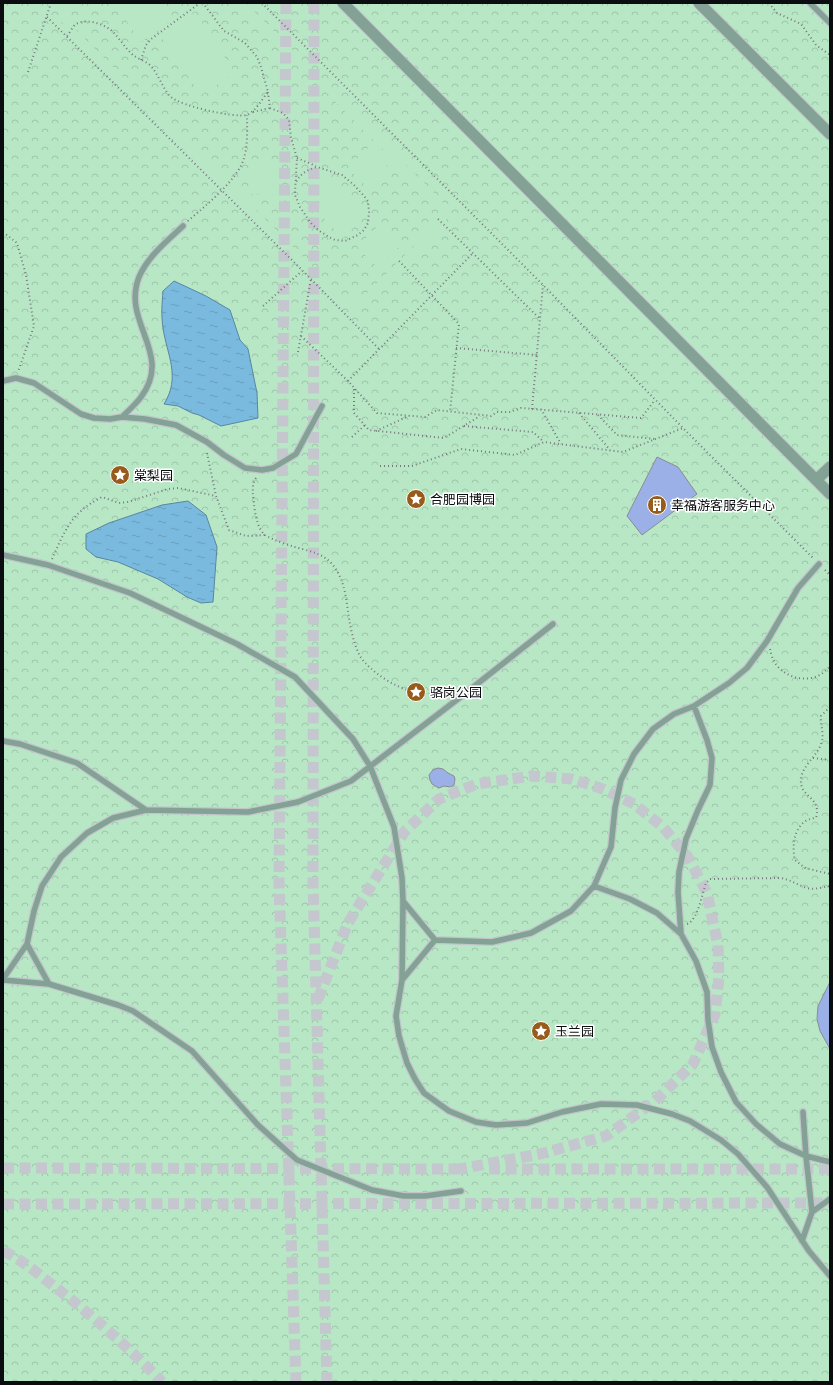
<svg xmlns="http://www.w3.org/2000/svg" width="833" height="1385" font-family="'PT Sans','Noto Sans SC',sans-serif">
	<defs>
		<pattern id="park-crowns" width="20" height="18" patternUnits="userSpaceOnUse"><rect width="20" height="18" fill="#b8e7c6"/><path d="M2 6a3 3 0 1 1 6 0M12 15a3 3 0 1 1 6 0" fill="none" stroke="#9dc5a9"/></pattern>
		<pattern id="water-ripples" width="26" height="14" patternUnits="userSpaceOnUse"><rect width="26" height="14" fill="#7abade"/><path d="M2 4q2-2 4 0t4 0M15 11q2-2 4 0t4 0" fill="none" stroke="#689fbd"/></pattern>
	</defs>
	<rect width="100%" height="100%" fill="#e5e8ef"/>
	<path fill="url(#park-crowns)" d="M 3,3 L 830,3 L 830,1382 L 3,1382 Z"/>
	<path fill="#b8e7c6" d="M 59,3 L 68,3 L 71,22 L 75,29 L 344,298 C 352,301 359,299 366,294 L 437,223 C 440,215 438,209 435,202 L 237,3 L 246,3 L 441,200 C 447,209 448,218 444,228 L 368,304 C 357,308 349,310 338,305 L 65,30 L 60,16 Z
		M 114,3 L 163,3 L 174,19 L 141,42 Z
		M 195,12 L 235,73 L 201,95 L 160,35 Z
		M 369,147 L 391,170 L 370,190 L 348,168 Z
		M 251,162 L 281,163 L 280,195 L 251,194 Z
		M 324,172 L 367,215 L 343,238 L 301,195 Z
		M 379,225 L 400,245 L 378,268 L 357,247 Z"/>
	<path fill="url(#water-ripples)" stroke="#5986a0" d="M 174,281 L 206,296 L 230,310 L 240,340 L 248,349 L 257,393 L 258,418 L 221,426 L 199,415 L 192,413 L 178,406 L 164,404 C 181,377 167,355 163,328 C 161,315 162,303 163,291 Z
		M 188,501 L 206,515 L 217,547 L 213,602 L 201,603 L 187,597 L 158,579 L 118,562 L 96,557 L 86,549 L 86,534 L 109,523 L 162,505 Z"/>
	<path fill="#9cb0e8" stroke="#8a8c93" d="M 657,457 L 678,467 L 697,494 L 642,535 L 627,516 Z
		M 438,768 L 443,769 L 448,773 L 454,776 L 455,779 L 454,785 L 450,787 L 444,786 L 439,788 L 432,784 L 430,780 L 429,775 L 433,770 Z
		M 830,982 L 830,1049 L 820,1031 L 817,1019 L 818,1006 Z"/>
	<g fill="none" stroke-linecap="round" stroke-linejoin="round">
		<path stroke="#c4c7cd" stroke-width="11" stroke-dasharray="11 5.5" stroke-linecap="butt" d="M 286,3 L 279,884 L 296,1382
			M 314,3 L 313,884 L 327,1382
			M 318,999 L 348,923 L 405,831 L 439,799 L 477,784 L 531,776 L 572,779 L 603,789 L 634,804 L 663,827 L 688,857 L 707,893 L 718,945 L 719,977 L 715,1014 L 693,1064 L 655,1101 L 606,1136 L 540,1154 L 459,1169
			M 3,1168 L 465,1169
			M 489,1169 L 830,1169
			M 3,1204 L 830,1203
			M 3,1251 C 23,1260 38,1274 55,1287 C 93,1316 129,1348 162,1382"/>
		<g stroke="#c2c5cb" stroke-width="8">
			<path id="service" d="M 810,3 L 830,23
				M 3,381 L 16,378 L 34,383 L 81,414 L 94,418 L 110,419 L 122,417 L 145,419 L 176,425 L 207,442 L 224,455 L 245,468 L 262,470 L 273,468 L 296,454 L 322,406
				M 122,417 C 128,411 136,404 141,397 C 174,353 121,323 139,277 C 148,256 167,241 183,226
				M 3,555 L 48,565 L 130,593 L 237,644 L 295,677 L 353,739 L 370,766 L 394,827 L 402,878 L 403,901 L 402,980 L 396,1016 L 399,1036 L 407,1063 L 415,1079 L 424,1093 L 449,1111 L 476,1122 L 496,1125 L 527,1123 L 562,1112 L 601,1104 L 637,1105 L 672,1114 L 690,1121 L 721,1140 L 738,1154 L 767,1187 L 809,1251 L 830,1276
				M 3,741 L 20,744 L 77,763 L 146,810
				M 594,886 L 630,899 L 657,913 L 681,934 L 696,961 L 707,992 L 708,1020 L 712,1047 L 721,1072 L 736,1102 L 756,1124 L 780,1144 L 806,1156 L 803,1112
				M 403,901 L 435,940 L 492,942 L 531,933 L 571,911 L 594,886 L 611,847 L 615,808 L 621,780 L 634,754 L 653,729 L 674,714 L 694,706 L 729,683 L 747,668 L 767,641 L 798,588 L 819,564
				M 681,934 L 678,892 L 679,872 L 686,839 L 698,810 L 710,785 L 712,758 L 707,740 L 694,706
				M 27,944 L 49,984 L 118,1005 L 133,1011 L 192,1051 L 258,1125 L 297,1160 L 372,1190 L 404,1196 L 425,1196 L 461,1191
				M 3,979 L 27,944 L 34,911 L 42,886 L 61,857 L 87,833 L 113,818 L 146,810 L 248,812 L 298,802 L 351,781 L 467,692 L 553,624
				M 3,980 L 49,984
				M 402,980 L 435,940
				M 812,1212 L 830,1199
				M 802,1241 L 812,1212 L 806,1156 L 830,1162"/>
		</g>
		<g stroke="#c2c5cb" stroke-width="13">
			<path id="minor" d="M 343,3 L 830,494
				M 699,3 L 830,134
				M 816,480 L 830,467"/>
		</g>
		<path stroke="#77797e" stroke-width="2" stroke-dasharray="1 3" stroke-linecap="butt" d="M 262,3 L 543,285 L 683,428 L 813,558
			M 769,3 L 777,13 L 801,24 L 816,45 L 830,55
			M 47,17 L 311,279 L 379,349
			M 67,36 C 70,33 72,27 76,24 C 87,18 105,24 113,32 C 120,39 125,48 133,55 C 138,59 146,61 151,66 C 159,75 162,88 171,97 C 181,106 234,118 247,115 C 255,112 262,99 268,92 L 261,67 L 257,57 L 245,43 L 224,31 L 203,3
			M 141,60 L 146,45 L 151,39 L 200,3
			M 28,72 L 51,3
			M 268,92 L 270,108 L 283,113 L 289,120 L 291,138 L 297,158 L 295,192 L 295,195 L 300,207 L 310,222 L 318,230 L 329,237 L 335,240 L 345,241 L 358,235 L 364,230 L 368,223 L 369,212 L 368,201 L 364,196 L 354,185 L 342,175 L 317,167 C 306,170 300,174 295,184
			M 253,112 L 270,108
			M 297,158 L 316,166
			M 438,219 L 540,319
			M 188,221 C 205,206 238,180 244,158 C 248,145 247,129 247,115
			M 3,232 L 17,243 L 26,275 L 34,326 L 18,372
			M 399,261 L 459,324 L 450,412
			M 263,306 L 302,271
			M 301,336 L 348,381 L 377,413 L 425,417 L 437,410 L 491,416 L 497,412 L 510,412 L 521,408 L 641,418 L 655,400
			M 456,348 L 537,355
			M 298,352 L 311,279
			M 348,381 L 473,253
			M 354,389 L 354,413 L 369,430 L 444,438 L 480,416
			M 532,409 L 543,285
			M 541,409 L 561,444
			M 579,413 L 610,450
			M 598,415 L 617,435 L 655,439
			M 464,426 L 533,432 L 544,442
			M 376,431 L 409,416
			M 352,437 L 365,425
			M 207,453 L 216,496 L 229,530 L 246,536 L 265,535
			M 380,466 L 412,466 L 461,449 L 515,455 L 544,442 L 623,452 L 683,428
			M 256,478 C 251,486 253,494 254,504 C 255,513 257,528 265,535 C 272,540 294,547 302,549 C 314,552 324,555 332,564 C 345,579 346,599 349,618 C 351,630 354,645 360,656 C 370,672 396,688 415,692 C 427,695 440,693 452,693
			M 52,559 C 65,530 72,512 102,497 L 119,503 L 128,502 L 168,489 L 178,488 L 216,496
			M 825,570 L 830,575
			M 770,649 C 771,653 772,658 774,661 C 781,675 801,682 815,677 C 821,675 826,671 830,666
			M 830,707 L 821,716 C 820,726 825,734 821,744 C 817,756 802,766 801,779 C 799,798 822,796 816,818 C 795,819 791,844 795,860 L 805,868 L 830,874
			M 813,758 L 830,760
			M 687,924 C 698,920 702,894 706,883 L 710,879 L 780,878 C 790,879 797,885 807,888 C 815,890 823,887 830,886"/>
		<use href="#service" stroke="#83a195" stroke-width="5.5"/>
		<use href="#minor" stroke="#83a195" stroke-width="11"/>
	</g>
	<defs>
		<g id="sight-disc" transform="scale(1)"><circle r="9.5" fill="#975b1c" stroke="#fff"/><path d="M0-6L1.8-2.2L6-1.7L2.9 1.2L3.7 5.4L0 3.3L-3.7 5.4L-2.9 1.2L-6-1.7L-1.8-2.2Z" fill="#fff"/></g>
		<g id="building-disc" transform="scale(1)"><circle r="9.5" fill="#975b1c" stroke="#fff"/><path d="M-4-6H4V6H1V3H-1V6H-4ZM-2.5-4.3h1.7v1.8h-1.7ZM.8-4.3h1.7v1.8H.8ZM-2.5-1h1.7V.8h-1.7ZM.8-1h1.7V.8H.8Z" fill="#fff"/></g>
	</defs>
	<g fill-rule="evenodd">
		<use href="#sight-disc" x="120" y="475"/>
		<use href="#sight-disc" x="416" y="499"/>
		<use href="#building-disc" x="657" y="505"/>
		<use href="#sight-disc" x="416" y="692"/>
		<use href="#sight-disc" x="541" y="1031"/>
	</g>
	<g text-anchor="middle" stroke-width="3" stroke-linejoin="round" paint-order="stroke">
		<g font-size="13" fill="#0b0c0f" stroke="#fff" text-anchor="start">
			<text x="134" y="480">棠梨园</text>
			<text x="430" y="504">合肥园博园</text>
			<text x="671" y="510">幸福游客服务中心</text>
			<text x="430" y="697">骆岗公园</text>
			<text x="555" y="1036">玉兰园</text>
		</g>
	</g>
	<rect width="833" height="1385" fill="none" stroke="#0b0c0f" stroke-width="8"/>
</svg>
